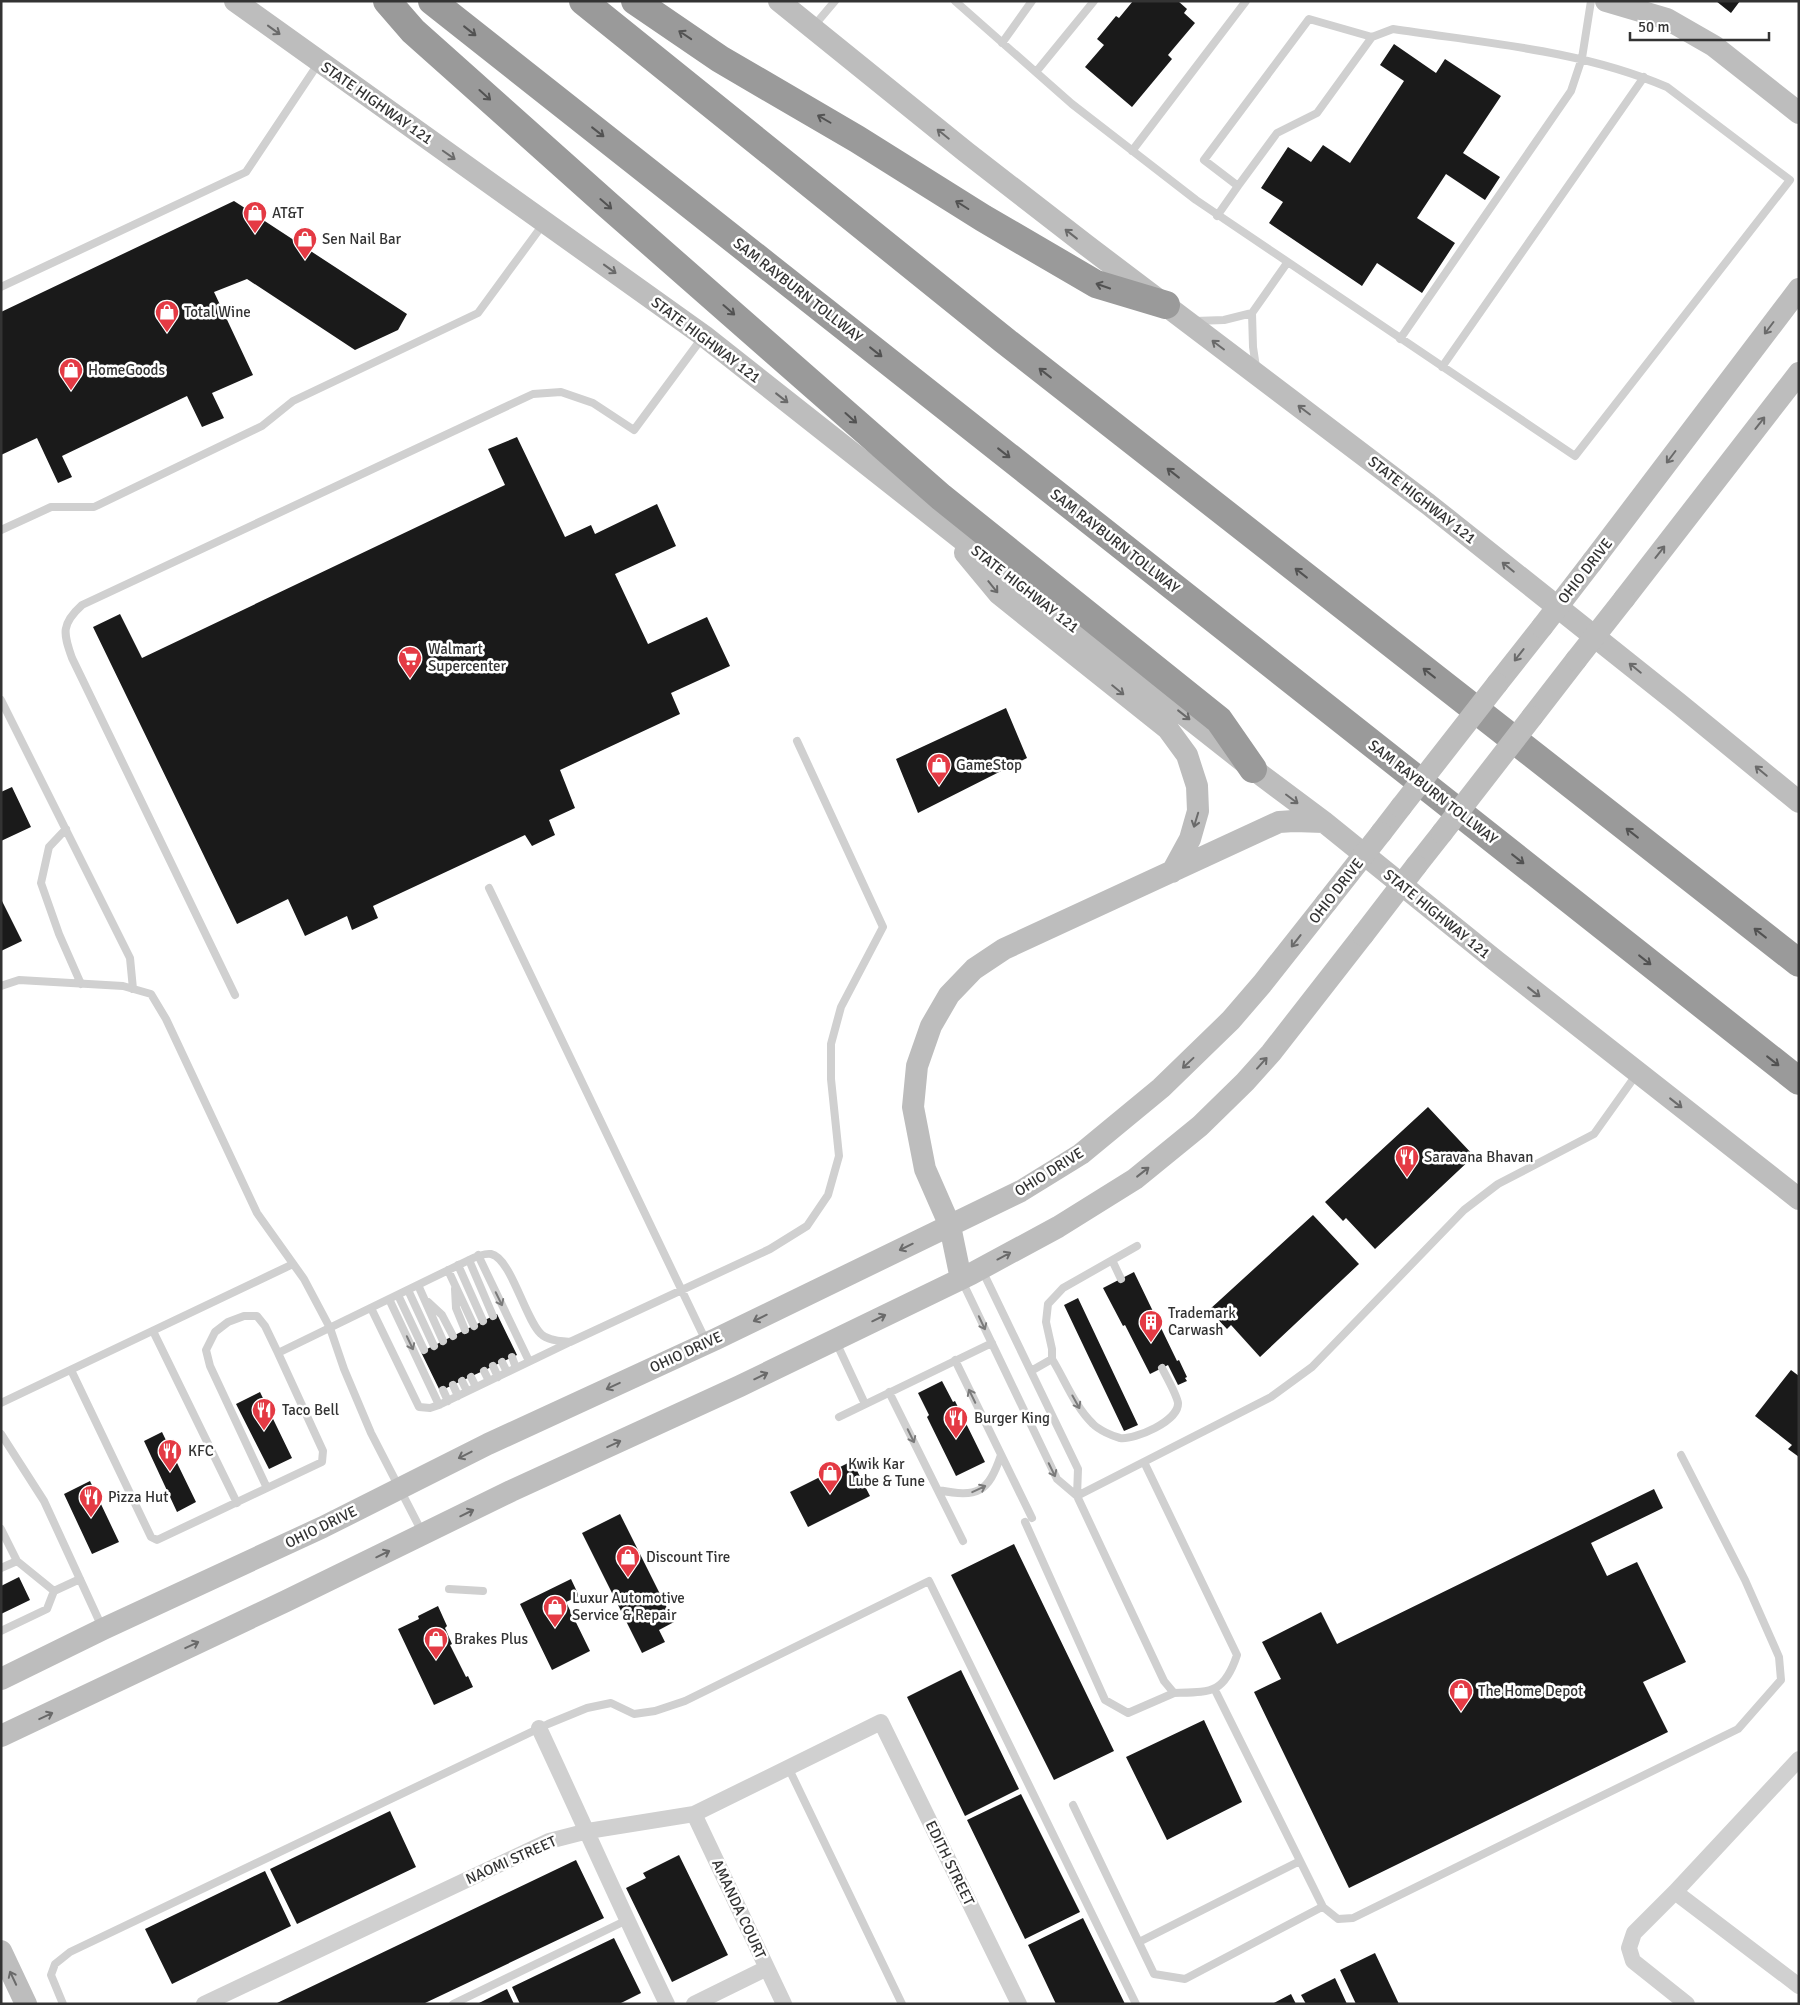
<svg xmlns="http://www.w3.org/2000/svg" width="1800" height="2005" font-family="Signika,sans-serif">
	<rect width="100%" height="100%" fill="#fff"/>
	<path fill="#1a1a1a" d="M 1133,1 L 1178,1 L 1187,9 L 1184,13 L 1195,23 L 1168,55 L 1172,59 L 1132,107 L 1085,67 L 1104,45 L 1097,39 L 1116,16 L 1119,18 Z
		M 1716,1 L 1740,1 L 1731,13 Z
		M 1394,44 L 1436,73 L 1445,59 L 1501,96 L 1463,153 L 1500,177 L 1485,200 L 1446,174 L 1417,218 L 1455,243 L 1422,293 L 1377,263 L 1362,286 L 1269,223 L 1283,202 L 1261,188 L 1288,147 L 1311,162 L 1323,145 L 1350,163 L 1404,81 L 1380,65 Z
		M 234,201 L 407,314 L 398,330 L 355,350 L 247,279 L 214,292 L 253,375 L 212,393 L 224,418 L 202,427 L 187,396 L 62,456 L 72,477 L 58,483 L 37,438 L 1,455 L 1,312 Z
		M 517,437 L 565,537 L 591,525 L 595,534 L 657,504 L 676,546 L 615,574 L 648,644 L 707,617 L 730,666 L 671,693 L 680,714 L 560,770 L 575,808 L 549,820 L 555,835 L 532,846 L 525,835 L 373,906 L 378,918 L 352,930 L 347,916 L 305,936 L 288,899 L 237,924 L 93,627 L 120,614 L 142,658 L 505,485 L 488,449 Z
		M 1006,708 L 1027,758 L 918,813 L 896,759 Z
		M 12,787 L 31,827 L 1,841 L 1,792 Z
		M 1,899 L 22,941 L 1,951 Z
		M 1428,1107 L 1474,1156 L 1375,1249 L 1346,1218 L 1343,1221 L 1325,1202 Z
		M 1313,1215 L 1359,1264 L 1260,1357 L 1231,1325 L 1227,1329 L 1209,1310 Z
		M 1134,1272 L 1177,1361 L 1179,1360 L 1187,1377 L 1185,1378 L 1187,1381 L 1178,1385 L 1168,1365 L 1150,1374 L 1125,1325 L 1123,1326 L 1103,1288 Z
		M 1078,1298 L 1138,1425 L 1124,1431 L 1064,1305 Z
		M 497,1314 L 517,1355 L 440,1391 L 421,1352 Z
		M 1791,1370 L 1799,1376 L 1799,1457 L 1788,1449 L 1792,1445 L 1755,1416 Z
		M 942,1381 L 953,1402 L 955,1401 L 985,1462 L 956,1476 L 927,1417 L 929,1415 L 918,1393 Z
		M 260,1392 L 292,1458 L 269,1469 L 236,1404 Z
		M 162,1432 L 196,1502 L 177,1512 L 144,1441 Z
		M 852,1461 L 870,1496 L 808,1527 L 790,1492 Z
		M 90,1481 L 119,1542 L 92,1554 L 64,1494 Z
		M 1654,1489 L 1663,1508 L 1591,1543 L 1607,1576 L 1637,1562 L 1686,1662 L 1643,1682 L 1668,1732 L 1349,1888 L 1254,1692 L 1281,1679 L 1262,1642 L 1321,1612 L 1337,1644 Z
		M 620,1514 L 674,1622 L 659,1630 L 665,1642 L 642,1653 L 582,1533 Z
		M 1014,1544 L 1114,1751 L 1054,1780 L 951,1575 Z
		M 19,1577 L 30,1600 L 1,1614 L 1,1586 Z
		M 571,1579 L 579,1596 L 566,1602 L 590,1651 L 552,1670 L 520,1604 Z
		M 438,1606 L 447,1626 L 445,1628 L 452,1644 L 450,1645 L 466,1677 L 468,1676 L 473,1687 L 434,1705 L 398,1629 L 419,1619 L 418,1616 Z
		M 961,1670 L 1019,1789 L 965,1816 L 907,1697 Z
		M 1204,1720 L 1242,1802 L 1167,1840 L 1126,1757 Z
		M 1021,1794 L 1080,1912 L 1025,1939 L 967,1820 Z
		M 390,1811 L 416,1867 L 297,1924 L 270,1869 Z
		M 679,1855 L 728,1955 L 672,1982 L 626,1888 L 646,1878 L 643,1873 Z
		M 576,1860 L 604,1918 L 423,2004 L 275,2004 Z
		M 265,1871 L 291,1926 L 172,1984 L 145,1929 Z
		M 1083,1918 L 1125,2004 L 1056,2004 L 1028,1945 Z
		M 614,1938 L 641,1993 L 619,2004 L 520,2004 L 512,1987 Z
		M 1375,1953 L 1399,2004 L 1356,2004 L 1340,1970 Z
		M 1335,1978 L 1347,2004 L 1306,2004 L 1301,1995 Z
		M 507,1989 L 514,2004 L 477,2004 Z
		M 1291,1994 L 1296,2004 L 1272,2004 Z"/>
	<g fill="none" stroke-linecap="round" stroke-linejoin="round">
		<path stroke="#d0d0d0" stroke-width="8" d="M 955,1 L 1072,104 L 1196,200 L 1575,456 L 1790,180 L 1667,87 C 1581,50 1485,43 1393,29 L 1372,37 L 1309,19 L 1204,160 L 1238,186 L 1217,216
			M 813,27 L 835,1
			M 1002,43 L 1032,1
			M 1036,72 L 1094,1
			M 1132,151 L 1246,1
			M 1238,186 L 1277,133 L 1317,113 L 1372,37
			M 1,287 L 246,172 L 318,64
			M 1195,321 L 1224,320 L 1252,313
			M 1400,339 L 1571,91 L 1582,58 L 1591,1
			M 1256,367 L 1253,347 L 1252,313 L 1287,263
			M 1442,367 L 1644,77
			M 1,530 L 51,507 L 94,507 L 262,426 L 293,401 L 478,313 L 544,223
			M 1,700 L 130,958 L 133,989
			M 66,829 L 49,847 L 41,883 L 59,934 L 81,984
			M 489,888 L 706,1341
			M 1,986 L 19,980 L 123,986 L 151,994 L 166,1019 L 257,1213 L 304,1279 L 330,1328 L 344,1369 L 371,1433 L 422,1532
			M 235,995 L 72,658 C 63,633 61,624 82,605 L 533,394 L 561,392 L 593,403 L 634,430 L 702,338
			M 478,1255 L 529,1361
			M 469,1260 L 493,1316
			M 1112,1260 L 1121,1279
			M 458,1265 L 483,1321
			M 448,1270 L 474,1326
			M 982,1270 L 1078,1469 L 1077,1496
			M 962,1281 L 1057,1479 L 1077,1496 L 1164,1681 L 1174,1693 C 1211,1692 1224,1694 1237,1655 L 1144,1462
			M 418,1285 L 443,1341
			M 455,1289 L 456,1308 L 465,1330
			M 408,1290 L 434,1346
			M 398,1295 L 424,1350
			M 389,1299 L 439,1405 L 568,1343
			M 428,1302 L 442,1315 L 453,1336
			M 371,1308 L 419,1407 L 430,1408 L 439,1405
			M 153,1331 L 237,1503
			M 836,1342 L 865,1404
			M 512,1357 L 516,1368
			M 1052,1359 C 1065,1380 1075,1407 1093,1424 C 1099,1430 1112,1436 1120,1438 C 1135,1440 1179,1421 1178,1403 C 1177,1395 1166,1376 1162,1368
			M 955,1360 L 1032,1518
			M 502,1362 L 507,1372
			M 493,1366 L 498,1377
			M 71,1370 L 151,1537 L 157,1540 L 322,1462 L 323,1451 L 278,1353 L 469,1260 C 475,1257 483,1253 491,1254 C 511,1258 525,1319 541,1334 C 548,1341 561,1341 570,1342 L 770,1249 L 807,1226 L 828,1195 L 839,1156 L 831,1079 L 831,1044 L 841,1007 L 883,927 L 797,741
			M 484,1371 L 489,1381
			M 1031,1371 L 1052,1359 L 1052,1349 L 1046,1322 L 1048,1304 L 1063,1288 L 1137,1246
			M 471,1377 L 476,1387
			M 462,1381 L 467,1391
			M 453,1385 L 458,1396
			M 443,1390 L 448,1401
			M 889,1392 L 963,1541
			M 1,1403 L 293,1264
			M 839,1417 L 992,1343
			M 1,1434 L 44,1501 L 102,1627
			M 267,1488 L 210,1366 L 206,1350 L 215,1332 L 228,1322 L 244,1316 L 257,1316 L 265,1326 L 278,1353
			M 938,1490 C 978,1498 988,1493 1001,1455
			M 1077,1496 L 1271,1397 L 1312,1367 L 1464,1210 L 1498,1184 L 1594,1134 L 1636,1075
			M 1025,1522 L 1105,1700 L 1128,1713 L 1174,1693
			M 1,1529 L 17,1561
			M 1,1568 L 17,1561 L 54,1591
			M 449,1589 L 483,1591
			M 1,1631 L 47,1609 L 54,1591 L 80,1579
			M 1215,1690 L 1323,1907 L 1338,1919 L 1353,1918 L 1738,1729 L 1781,1680 L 1779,1657 L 1745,1580 L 1681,1455
			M 788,1767 L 902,2004
			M 1073,1805 L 1154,1974 L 1185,1979 L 1322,1907
			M 1139,1942 L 1300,1861
			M 63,2004 L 51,1975 L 55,1964 L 70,1952 L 548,1724 L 587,1708 L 611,1703 L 634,1714 L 655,1711 L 685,1701 L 929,1581 L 1136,2004
			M 453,2004 L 627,1920"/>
		<path stroke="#d0d0d0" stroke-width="16" d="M 539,1728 C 582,1820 623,1913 667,2004
			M 694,1814 L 784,2004
			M 1675,1892 L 1799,1986
			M 204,2004 L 549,1841 L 588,1831 L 694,1814 L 881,1722 L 1019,2004
			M 694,2004 L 767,1968
			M 1687,2004 L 1633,1961 L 1629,1948 L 1634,1933 L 1675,1892 L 1799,1759"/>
		<path stroke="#bdbdbd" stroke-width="22" d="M 235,1 L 704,336 L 1253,769 L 1324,822 L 1496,961 L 1799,1199
			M 779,1 L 966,152 L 1086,245 L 1428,504 L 1678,703 L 1799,802
			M 1606,1 L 1667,19 L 1714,46 L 1799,113
			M 965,553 L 999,594 L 1168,729 L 1187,755 L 1197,786 L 1198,811 L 1190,839 L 1172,872
			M 1592,562 L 1799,289
			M 1624,599 L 1799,373
			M 1497,684 L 1542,627
			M 1532,717 L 1576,660
			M 1381,833 L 1401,807
			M 1416,866 L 1442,833
			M 961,1279 L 950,1226 L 925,1169 L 913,1107 L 917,1066 L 931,1026 L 949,995 L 974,969 L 1004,949 L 1279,822 L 1294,821 L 1324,822
			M 1,1679 L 103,1629 L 323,1527 L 488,1444 L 716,1339 L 1021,1191 L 1081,1154 L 1161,1088 L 1231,1020 L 1262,984 L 1326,903
			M 1,1736 L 286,1601 L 511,1491 L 740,1386 L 971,1274 L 1058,1227 L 1135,1179 L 1200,1126 L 1245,1082 L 1271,1053 L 1363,935
			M 1,1951 L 26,2004"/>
		<path stroke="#9a9a9a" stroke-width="28" d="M 387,1 L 413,31 L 608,205 L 941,497 L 1219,720 L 1253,769
			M 432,1 L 1799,1081
			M 583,1 L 1004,340 L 1799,963
			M 635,1 L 720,59 L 857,139 L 983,218 L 1096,284 L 1166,305"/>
		<path stroke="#bdbdbd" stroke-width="22" d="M 1542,627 L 1592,562
			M 1576,660 L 1624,599
			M 1401,807 L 1497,684
			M 1442,833 L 1532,717
			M 1326,903 L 1381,833
			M 1363,935 L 1416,866"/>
	</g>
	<defs><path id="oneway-shaft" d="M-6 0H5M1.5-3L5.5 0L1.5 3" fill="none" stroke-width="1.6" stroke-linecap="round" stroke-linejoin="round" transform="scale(1.25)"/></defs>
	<g stroke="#6a6a6a">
		<use href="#oneway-shaft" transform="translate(274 30) rotate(36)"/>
		<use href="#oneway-shaft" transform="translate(943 134) rotate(-141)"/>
		<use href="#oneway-shaft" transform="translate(449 155) rotate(35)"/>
		<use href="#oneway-shaft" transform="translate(1071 234) rotate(-142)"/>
		<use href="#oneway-shaft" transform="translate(610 269) rotate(36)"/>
		<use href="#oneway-shaft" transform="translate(1769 328) rotate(127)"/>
		<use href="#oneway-shaft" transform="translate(1218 345) rotate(-143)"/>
		<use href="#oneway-shaft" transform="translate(782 398) rotate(38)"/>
		<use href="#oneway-shaft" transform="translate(1304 410) rotate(-143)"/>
		<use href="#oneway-shaft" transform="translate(1760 423) rotate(-52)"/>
		<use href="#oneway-shaft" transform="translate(1671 457) rotate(127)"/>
		<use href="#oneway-shaft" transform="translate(1660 552) rotate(-52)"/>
		<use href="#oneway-shaft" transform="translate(1508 567) rotate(-141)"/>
		<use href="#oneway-shaft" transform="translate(993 587) rotate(51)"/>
		<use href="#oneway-shaft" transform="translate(1519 655) rotate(128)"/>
		<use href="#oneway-shaft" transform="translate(1635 668) rotate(-141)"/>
		<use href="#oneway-shaft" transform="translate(1118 690) rotate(39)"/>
		<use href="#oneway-shaft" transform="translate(1184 715) rotate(38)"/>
		<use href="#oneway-shaft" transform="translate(1761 771) rotate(-140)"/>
		<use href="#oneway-shaft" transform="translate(1292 799) rotate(37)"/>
		<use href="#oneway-shaft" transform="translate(1196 820) rotate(107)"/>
		<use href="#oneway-shaft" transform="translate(1296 941) rotate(128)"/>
		<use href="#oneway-shaft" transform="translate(1534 992) rotate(38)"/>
		<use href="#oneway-shaft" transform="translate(1188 1063) rotate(137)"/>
		<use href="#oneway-shaft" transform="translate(1262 1063) rotate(-48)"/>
		<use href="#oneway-shaft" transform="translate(1676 1103) rotate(38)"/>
		<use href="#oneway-shaft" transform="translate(1143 1172) rotate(-38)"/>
		<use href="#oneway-shaft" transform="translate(906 1247) rotate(154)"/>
		<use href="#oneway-shaft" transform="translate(1004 1256) rotate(-28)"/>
		<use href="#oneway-shaft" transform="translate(760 1318) rotate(154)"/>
		<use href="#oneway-shaft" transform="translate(879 1318) rotate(-26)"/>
		<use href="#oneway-shaft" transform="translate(761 1376) rotate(-26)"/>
		<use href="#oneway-shaft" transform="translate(613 1386) rotate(155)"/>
		<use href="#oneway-shaft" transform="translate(614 1444) rotate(-25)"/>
		<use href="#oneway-shaft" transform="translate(465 1455) rotate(153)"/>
		<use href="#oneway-shaft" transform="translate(467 1513) rotate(-26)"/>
		<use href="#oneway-shaft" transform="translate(383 1554) rotate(-26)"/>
		<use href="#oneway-shaft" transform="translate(192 1645) rotate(-25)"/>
		<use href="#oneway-shaft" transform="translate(46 1716) rotate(-25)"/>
		<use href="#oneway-shaft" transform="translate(13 1978) rotate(-115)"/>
	</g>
	<g stroke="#525252">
		<use href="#oneway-shaft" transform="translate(470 31) rotate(38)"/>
		<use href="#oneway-shaft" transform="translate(685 35) rotate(-146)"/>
		<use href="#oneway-shaft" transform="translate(485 95) rotate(42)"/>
		<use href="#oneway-shaft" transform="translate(824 119) rotate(-150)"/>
		<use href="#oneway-shaft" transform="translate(598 132) rotate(38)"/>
		<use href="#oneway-shaft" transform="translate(606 204) rotate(41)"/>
		<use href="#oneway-shaft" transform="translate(962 205) rotate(-148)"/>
		<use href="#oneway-shaft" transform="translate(1103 286) rotate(-161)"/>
		<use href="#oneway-shaft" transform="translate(729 310) rotate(41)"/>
		<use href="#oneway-shaft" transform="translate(876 352) rotate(38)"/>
		<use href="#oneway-shaft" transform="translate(1045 373) rotate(-142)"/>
		<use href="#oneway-shaft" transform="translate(851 418) rotate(42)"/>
		<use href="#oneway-shaft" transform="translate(1004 453) rotate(38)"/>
		<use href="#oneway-shaft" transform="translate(1173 473) rotate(-142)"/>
		<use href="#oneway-shaft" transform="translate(1301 573) rotate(-142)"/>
		<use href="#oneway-shaft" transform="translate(1429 673) rotate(-142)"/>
		<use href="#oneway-shaft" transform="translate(1632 833) rotate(-142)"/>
		<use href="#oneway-shaft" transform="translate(1518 859) rotate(38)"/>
		<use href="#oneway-shaft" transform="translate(1760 933) rotate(-142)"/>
		<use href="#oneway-shaft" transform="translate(1645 960) rotate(38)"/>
		<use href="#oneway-shaft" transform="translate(1773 1061) rotate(38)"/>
	</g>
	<g stroke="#7a7a7a">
		<use href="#oneway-shaft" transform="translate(499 1299) rotate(64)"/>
		<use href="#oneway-shaft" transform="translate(982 1323) rotate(65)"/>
		<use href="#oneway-shaft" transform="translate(410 1343) rotate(65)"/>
		<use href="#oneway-shaft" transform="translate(972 1396) rotate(-116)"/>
		<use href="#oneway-shaft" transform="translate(1076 1402) rotate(61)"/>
		<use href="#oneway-shaft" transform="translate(911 1436) rotate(64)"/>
		<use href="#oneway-shaft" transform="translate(1052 1470) rotate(64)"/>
		<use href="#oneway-shaft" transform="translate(979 1489) rotate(-25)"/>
	</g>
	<defs>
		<g id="shop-pin" transform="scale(1.25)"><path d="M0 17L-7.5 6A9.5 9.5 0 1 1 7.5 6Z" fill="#e43a44" stroke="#fff"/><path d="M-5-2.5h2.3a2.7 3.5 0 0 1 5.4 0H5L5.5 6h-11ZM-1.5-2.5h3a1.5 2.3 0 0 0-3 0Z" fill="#fff"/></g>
		<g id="supermarket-pin" transform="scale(1.25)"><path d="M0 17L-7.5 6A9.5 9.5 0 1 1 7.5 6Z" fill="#e43a44" stroke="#fff"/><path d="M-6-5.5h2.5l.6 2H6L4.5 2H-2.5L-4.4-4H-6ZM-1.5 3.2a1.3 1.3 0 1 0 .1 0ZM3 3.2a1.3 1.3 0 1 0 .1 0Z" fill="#fff"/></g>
		<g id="restaurant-pin" transform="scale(1.25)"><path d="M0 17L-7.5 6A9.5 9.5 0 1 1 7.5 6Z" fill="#e43a44" stroke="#fff"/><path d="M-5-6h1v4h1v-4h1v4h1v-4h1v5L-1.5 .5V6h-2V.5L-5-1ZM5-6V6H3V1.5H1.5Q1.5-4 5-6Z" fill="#fff"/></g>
		<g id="building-pin" transform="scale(1.25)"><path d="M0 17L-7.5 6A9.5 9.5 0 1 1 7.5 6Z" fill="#e43a44" stroke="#fff"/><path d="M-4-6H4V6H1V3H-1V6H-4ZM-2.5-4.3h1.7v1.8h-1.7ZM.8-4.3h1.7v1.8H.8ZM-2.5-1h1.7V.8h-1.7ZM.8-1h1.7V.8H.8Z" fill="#fff"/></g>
	</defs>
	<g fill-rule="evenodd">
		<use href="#shop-pin" x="255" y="213"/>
		<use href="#shop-pin" x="305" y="239"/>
		<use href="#shop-pin" x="167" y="312"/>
		<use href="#shop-pin" x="71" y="370"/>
		<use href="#supermarket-pin" x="410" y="658"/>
		<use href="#shop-pin" x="939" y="765"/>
		<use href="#restaurant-pin" x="1407" y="1157"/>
		<use href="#building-pin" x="1151" y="1322"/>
		<use href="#restaurant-pin" x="264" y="1410"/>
		<use href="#restaurant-pin" x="956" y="1418"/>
		<use href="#restaurant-pin" x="170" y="1451"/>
		<use href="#shop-pin" x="830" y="1473"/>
		<use href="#restaurant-pin" x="91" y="1497"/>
		<use href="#shop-pin" x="628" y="1557"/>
		<use href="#shop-pin" x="555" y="1607"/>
		<use href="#shop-pin" x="436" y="1639"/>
		<use href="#shop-pin" x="1461" y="1691"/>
	</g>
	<g text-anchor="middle" stroke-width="5" stroke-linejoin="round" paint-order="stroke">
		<g font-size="15" fill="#333" stroke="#fff">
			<text transform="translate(377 103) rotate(35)" y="5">STATE HIGHWAY 121</text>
			<text transform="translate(798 290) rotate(38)" y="5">SAM RAYBURN TOLLWAY</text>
			<text transform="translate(706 340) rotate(37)" y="5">STATE HIGHWAY 121</text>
			<text transform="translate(1422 500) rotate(38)" y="5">STATE HIGHWAY 121</text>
			<text transform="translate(1115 541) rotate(38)" y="5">SAM RAYBURN TOLLWAY</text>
			<text transform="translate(1585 571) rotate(-52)" y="5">OHIO DRIVE</text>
			<text transform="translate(1025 589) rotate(38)" y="5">STATE HIGHWAY 121</text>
			<text transform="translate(1433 792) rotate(38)" y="5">SAM RAYBURN TOLLWAY</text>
			<text transform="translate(1336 891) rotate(-52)" y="5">OHIO DRIVE</text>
			<text transform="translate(1437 914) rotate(39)" y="5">STATE HIGHWAY 121</text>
			<text transform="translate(1049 1172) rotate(-32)" y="5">OHIO DRIVE</text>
			<text transform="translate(686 1352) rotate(-25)" y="5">OHIO DRIVE</text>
			<text transform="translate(321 1527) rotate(-26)" y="5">OHIO DRIVE</text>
			<text transform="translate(511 1860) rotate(-24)" y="5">NAOMI STREET</text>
			<text transform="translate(950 1863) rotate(64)" y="5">EDITH STREET</text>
			<text transform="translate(739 1909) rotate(65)" y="5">AMANDA COURT</text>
		</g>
		<g font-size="15" fill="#333" stroke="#fff" text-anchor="start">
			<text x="272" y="218">AT&amp;T</text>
			<text x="322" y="244">Sen Nail Bar</text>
			<text x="184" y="317">Total Wine</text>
			<text x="88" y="375">HomeGoods</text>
			<text x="428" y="654">Walmart<tspan x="428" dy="17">Supercenter</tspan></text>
			<text x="956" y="770">GameStop</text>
			<text x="1424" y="1162">Saravana Bhavan</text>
			<text x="1168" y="1318">Trademark<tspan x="1168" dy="17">Carwash</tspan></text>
			<text x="282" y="1415">Taco Bell</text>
			<text x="974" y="1423">Burger King</text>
			<text x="188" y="1456">KFC</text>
			<text x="848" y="1469">Kwik Kar<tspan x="848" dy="17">Lube &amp; Tune</tspan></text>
			<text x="108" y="1502">Pizza Hut</text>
			<text x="646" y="1562">Discount Tire</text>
			<text x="572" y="1603">Luxur Automotive<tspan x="572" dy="17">Service &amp; Repair</tspan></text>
			<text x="454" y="1644">Brakes Plus</text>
			<text x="1478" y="1696">The Home Depot</text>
		</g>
	</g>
	<rect width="1800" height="2005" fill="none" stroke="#333333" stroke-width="5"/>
	<path d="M1630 32v8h139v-8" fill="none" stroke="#333333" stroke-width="2.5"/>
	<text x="1638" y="32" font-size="15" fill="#333333" stroke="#ffffff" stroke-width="4" paint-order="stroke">50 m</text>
</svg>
